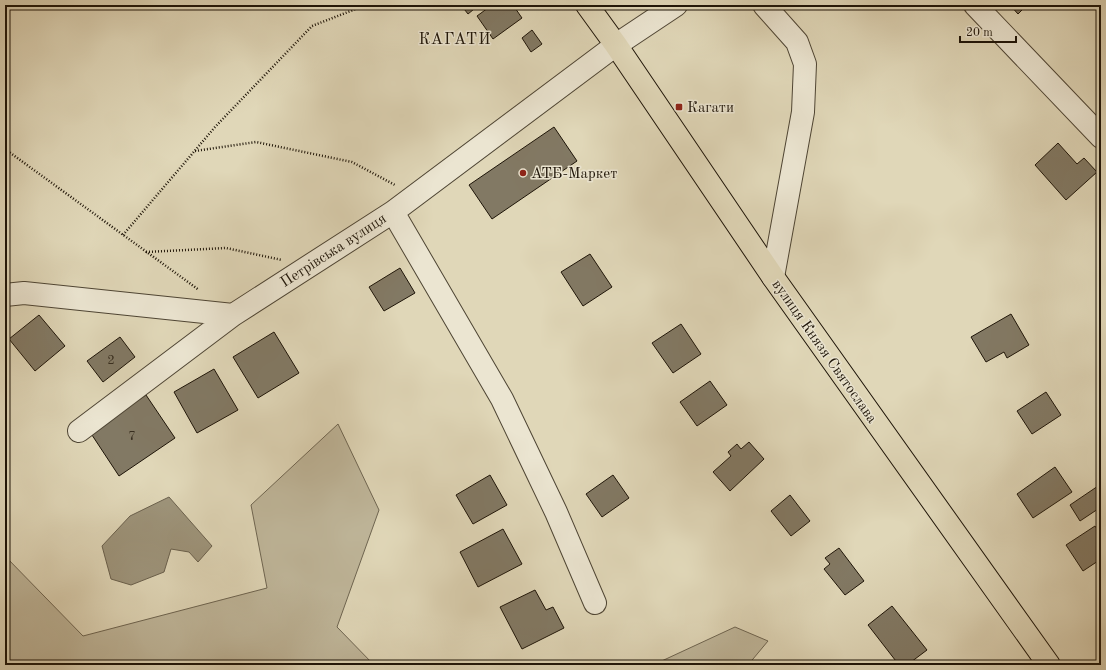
<svg xmlns="http://www.w3.org/2000/svg" width="1106" height="670" font-family="'Old Standard TT',serif">
	<rect width="100%" height="100%" fill="#e0d7b8"/>
	<filter id="stains"><feTurbulence type="fractalNoise" baseFrequency=".005" numOctaves="4"/><feColorMatrix values="0 0 0 0 .2 0 0 0 0 .09 0 0 0 0 .02 0 0 0 .5 -.17"/></filter>
	<radialGradient id="worn" r=".72"><stop offset=".6" stop-color="#630" stop-opacity="0"/><stop offset="1" stop-color="#630" stop-opacity=".3"/></radialGradient>
	<path fill="#bfb69a" stroke="#6e6551" d="M 338,424 L 379,510 L 337,627 L 374,665 L 5,665 L 5,556 L 83,636 L 267,588 L 251,505 Z
		M 735,627 L 768,641 L 748,665 L 653,665 Z"/>
	<path fill="#9e957c" stroke="#6a614e" d="M 169,497 L 212,546 L 198,562 L 189,552 L 171,549 L 164,572 L 131,585 L 111,579 L 102,546 L 130,516 Z"/>
	<path fill="#827964" stroke="#1d1408" d="M 461,5 L 479,5 L 468,14 Z
		M 492,5 L 513,5 L 522,18 L 493,39 L 477,16 Z
		M 1010,5 L 1027,5 L 1018,14 Z
		M 532,30 L 542,44 L 531,52 L 522,38 Z
		M 554,127 L 577,161 L 492,219 L 469,185 Z
		M 1058,143 L 1077,164 L 1084,158 L 1097,172 L 1066,200 L 1035,165 Z
		M 590,254 L 612,287 L 583,306 L 561,272 Z
		M 400,268 L 415,293 L 384,311 L 369,287 Z
		M 1011,314 L 1029,345 L 1007,358 L 1004,352 L 986,362 L 971,337 Z
		M 39,315 L 65,346 L 35,371 L 9,339 Z
		M 681,324 L 701,354 L 673,373 L 652,343 Z
		M 274,332 L 299,373 L 258,398 L 233,357 Z
		M 120,337 L 135,357 L 103,382 L 87,361 Z
		M 214,369 L 238,410 L 197,433 L 174,392 Z
		M 710,381 L 727,405 L 697,426 L 680,402 Z
		M 1046,392 L 1061,415 L 1032,434 L 1017,411 Z
		M 146,395 L 175,438 L 119,476 L 90,432 Z
		M 749,442 L 764,459 L 730,491 L 713,472 L 731,456 L 728,452 L 737,444 L 741,449 Z
		M 1055,467 L 1072,492 L 1033,518 L 1017,494 Z
		M 490,475 L 507,505 L 473,524 L 456,495 Z
		M 613,475 L 629,498 L 602,517 L 586,494 Z
		M 1101,484 L 1101,507 L 1080,521 L 1070,505 Z
		M 790,495 L 810,521 L 791,536 L 771,511 Z
		M 1095,526 L 1101,535 L 1101,559 L 1083,571 L 1066,545 Z
		M 503,529 L 522,564 L 478,587 L 460,552 Z
		M 839,548 L 864,581 L 845,595 L 824,569 L 830,564 L 825,558 Z
		M 535,590 L 546,610 L 553,607 L 564,628 L 522,649 L 500,607 Z
		M 892,606 L 927,650 L 907,665 L 899,665 L 868,625 Z"/>
	<g fill="none" stroke-linecap="round" stroke-linejoin="round">
		<g stroke="#4e4534" stroke-width="24">
			<path id="minor" d="M 764,5 L 797,42 L 805,64 L 803,112 L 773,277
				M 975,5 L 1101,137
				M 393,212 L 502,399 L 556,512 L 595,603
				M 5,295 L 24,293 L 233,315 L 393,212 L 616,45 L 676,5
				M 79,431 L 233,315"/>
		</g>
		<g stroke="#1d1408" stroke-width="24">
			<path id="major" d="M 587,5 L 616,45 L 773,277 L 1049,665"/>
		</g>
		<path stroke="#1d1408" stroke-width="2.5" stroke-dasharray="1 2" stroke-linecap="butt" d="M 5,149 L 199,290
			M 195,151 L 256,142 L 352,162 L 395,185
			M 123,235 L 215,127 L 312,26 L 366,5
			M 146,252 L 226,248 L 282,260"/>
		<use href="#minor" stroke="#ebe5d1" stroke-width="22"/>
		<use href="#major" stroke="#e0d7b8" stroke-width="22"/>
	</g>
	<g fill="#8f2418" stroke="#ebe5d1" stroke-width="1.5">
		<rect x="675" y="103" width="8" height="8" rx="2"/>
		<circle cx="523" cy="173" r="4"/>
	</g>
	<g text-anchor="middle" stroke-width="3" stroke-linejoin="round" paint-order="stroke">
		<g font-size="13" fill="#362d1f">
			<text x="111" y="364">2</text>
			<text x="132" y="440">7</text>
		</g>
		<g font-size="15" fill="#1d1408" stroke="#ebe5d1" text-anchor="start">
			<text x="687" y="112">Кагати</text>
			<text x="531" y="178">АТБ-Маркет</text>
		</g>
		<g font-size="15" fill="#1d1408" stroke="#ebe5d1">
			<text transform="translate(333 250) rotate(-33)" y="5">Петрівська вулиця</text>
			<text transform="translate(825 351) rotate(55)" y="5">вулиця Князя Святослава</text>
		</g>
		<g font-size="16" letter-spacing="1" fill="#1d1408" stroke="#ebe5d1">
			<text x="455" y="44">КАГАТИ</text>
		</g>
	</g>
	<rect width="1106" height="670" fill="none" stroke="#e0d7b8" stroke-width="20"/>
	<rect x="6" y="6" width="1094" height="658" fill="none" stroke="#1d1408" stroke-width="2"/>
	<rect x="10" y="10" width="1086" height="650" fill="none" stroke="#1d1408"/>
	<path d="M960 36v6h56v-6" fill="none" stroke="#1d1408" stroke-width="2"/>
	<text x="966" y="36" font-size="12" fill="#1d1408" stroke="#ebe5d1" stroke-width="3" paint-order="stroke">20 m</text>
	<rect width="100%" height="100%" filter="url(#stains)"/>
	<rect width="100%" height="100%" fill="url(#worn)"/>
</svg>
